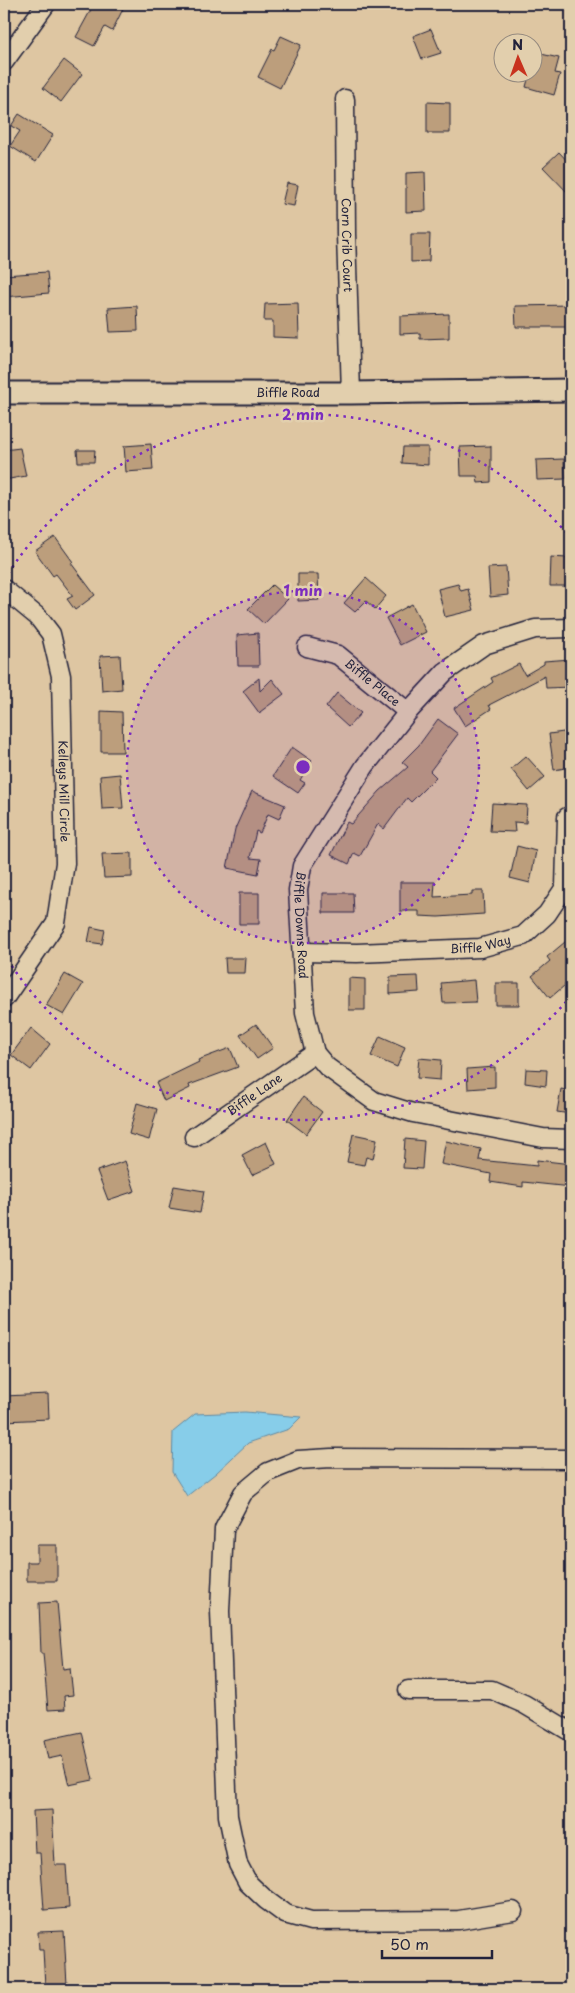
<svg xmlns="http://www.w3.org/2000/svg" width="575" height="1993" font-family="'Playpen Sans',sans-serif">
	<rect width="100%" height="100%" fill="#dec6a2"/>
	<filter id="ink" filterUnits="userSpaceOnUse"><feTurbulence type="fractalNoise" baseFrequency=".02" numOctaves="2"/><feDisplacementMap in="SourceGraphic" scale="10" xChannelSelector="R" yChannelSelector="G"/><feConvolveMatrix kernelMatrix="1 2 1 2 8 2 1 2 1" color-interpolation-filters="sRGB"/></filter>
	<g filter="url(#ink)">
		<path fill="#87cde9" stroke="#5f89a3" d="M 245,1412 L 301,1417 L 289,1429 L 248,1443 L 216,1473 L 187,1496 L 172,1472 L 173,1432 L 195,1414 Z"/>
		<path fill="#bc9e7c" stroke="#22223b" d="M 94,4 L 113,4 L 123,9 L 112,31 L 105,27 L 94,46 L 76,37 Z
			M 431,29 L 441,53 L 422,59 L 413,36 Z
			M 281,36 L 301,45 L 280,88 L 258,77 L 272,49 L 274,50 Z
			M 541,54 L 559,58 L 555,73 L 560,74 L 554,95 L 526,87 L 530,72 L 532,72 L 532,69 L 538,70 Z
			M 64,60 L 82,74 L 61,102 L 43,88 Z
			M 427,102 L 450,103 L 450,133 L 427,133 Z
			M 19,114 L 53,135 L 36,162 L 10,146 L 20,131 L 11,126 Z
			M 559,152 L 571,165 L 571,196 L 543,167 Z
			M 425,172 L 426,211 L 406,212 L 406,173 Z
			M 287,183 L 298,185 L 294,206 L 282,204 Z
			M 411,234 L 430,234 L 429,261 L 411,262 Z
			M 47,272 L 49,293 L 4,297 L 4,275 Z
			M 298,303 L 299,338 L 273,337 L 273,321 L 264,321 L 265,304 Z
			M 571,305 L 571,327 L 516,327 L 515,306 Z
			M 137,306 L 138,331 L 110,332 L 108,308 Z
			M 449,314 L 449,338 L 420,339 L 420,333 L 400,334 L 400,316 Z
			M 151,444 L 153,470 L 126,472 L 124,446 Z
			M 491,446 L 491,482 L 478,483 L 477,476 L 461,476 L 460,447 Z
			M 403,447 L 428,447 L 428,465 L 402,463 Z
			M 20,448 L 26,476 L 4,480 L 4,450 Z
			M 77,450 L 95,450 L 94,462 L 78,462 Z
			M 564,459 L 565,479 L 537,480 L 536,460 Z
			M 55,537 L 73,562 L 71,563 L 95,595 L 75,610 L 67,599 L 73,596 L 56,574 L 53,576 L 35,551 Z
			M 551,557 L 567,558 L 568,586 L 550,586 Z
			M 506,567 L 508,595 L 490,597 L 488,568 Z
			M 298,574 L 318,574 L 319,600 L 298,601 Z
			M 366,578 L 386,596 L 375,609 L 366,601 L 355,612 L 344,603 Z
			M 458,584 L 461,591 L 468,589 L 474,610 L 445,617 L 438,589 Z
			M 272,585 L 288,599 L 264,624 L 248,609 Z
			M 412,604 L 426,632 L 400,645 L 386,618 Z
			M 258,633 L 259,666 L 238,666 L 237,635 Z
			M 120,655 L 122,689 L 102,691 L 100,656 Z
			M 571,659 L 571,687 L 546,688 L 545,676 L 489,705 L 491,709 L 465,726 L 454,708 L 493,682 L 491,678 L 519,664 L 525,675 L 544,664 L 544,661 Z
			M 259,678 L 260,691 L 272,679 L 284,694 L 260,712 L 260,714 L 243,691 Z
			M 337,693 L 361,713 L 348,727 L 326,707 Z
			M 101,711 L 122,712 L 123,752 L 101,752 Z
			M 438,719 L 458,734 L 430,771 L 436,777 L 411,802 L 407,798 L 384,829 L 378,824 L 360,856 L 354,853 L 349,864 L 331,855 L 347,822 L 351,824 L 380,791 L 408,767 L 402,762 L 419,745 Z
			M 571,731 L 571,767 L 554,770 L 549,734 Z
			M 292,747 L 312,761 L 300,780 L 305,783 L 298,793 L 273,776 Z
			M 526,756 L 545,777 L 529,791 L 511,769 Z
			M 120,774 L 123,808 L 102,809 L 100,776 Z
			M 252,791 L 285,805 L 279,819 L 268,814 L 260,833 L 256,831 L 250,858 L 261,859 L 258,874 L 227,868 L 235,829 Z
			M 492,803 L 527,805 L 526,823 L 514,822 L 515,832 L 490,831 Z
			M 517,846 L 536,851 L 530,883 L 510,878 Z
			M 132,853 L 132,877 L 104,878 L 102,854 Z
			M 400,882 L 435,882 L 434,897 L 472,895 L 472,891 L 483,891 L 484,914 L 438,917 L 419,916 L 419,911 L 400,911 Z
			M 239,893 L 259,893 L 259,924 L 239,924 Z
			M 323,893 L 353,893 L 354,913 L 323,913 Z
			M 91,927 L 105,930 L 102,944 L 88,942 Z
			M 571,937 L 571,980 L 550,998 L 532,976 L 550,961 L 547,957 Z
			M 225,958 L 246,958 L 245,973 L 226,973 Z
			M 65,974 L 83,984 L 64,1015 L 46,1005 Z
			M 418,976 L 419,992 L 390,994 L 390,977 Z
			M 349,978 L 365,979 L 365,1010 L 349,1010 Z
			M 474,980 L 476,1002 L 443,1003 L 441,983 Z
			M 496,983 L 519,983 L 519,1005 L 496,1005 Z
			M 256,1024 L 273,1048 L 257,1059 L 240,1035 Z
			M 31,1028 L 50,1044 L 31,1070 L 11,1055 Z
			M 380,1036 L 405,1047 L 397,1067 L 371,1056 Z
			M 230,1048 L 238,1067 L 189,1085 L 190,1088 L 164,1101 L 156,1083 L 199,1062 L 198,1060 Z
			M 419,1058 L 441,1060 L 440,1080 L 417,1078 Z
			M 495,1067 L 495,1087 L 468,1089 L 467,1069 Z
			M 526,1069 L 547,1070 L 546,1086 L 525,1083 Z
			M 561,1089 L 571,1091 L 571,1114 L 557,1112 Z
			M 303,1097 L 322,1112 L 306,1134 L 287,1120 Z
			M 137,1103 L 157,1109 L 149,1140 L 129,1134 Z
			M 353,1134 L 377,1139 L 373,1159 L 366,1157 L 364,1165 L 347,1162 Z
			M 405,1139 L 424,1141 L 422,1169 L 403,1168 Z
			M 446,1141 L 481,1149 L 479,1160 L 537,1166 L 537,1160 L 571,1164 L 571,1187 L 523,1182 L 523,1187 L 490,1182 L 491,1174 L 441,1164 Z
			M 266,1142 L 276,1164 L 252,1175 L 242,1155 Z
			M 125,1161 L 135,1191 L 108,1200 L 97,1171 Z
			M 174,1186 L 204,1191 L 200,1213 L 169,1208 Z
			M 48,1394 L 49,1419 L 4,1421 L 4,1396 Z
			M 37,1545 L 57,1545 L 57,1581 L 27,1581 L 27,1562 L 37,1562 Z
			M 57,1602 L 63,1669 L 70,1668 L 73,1695 L 64,1696 L 65,1709 L 48,1710 L 43,1653 L 41,1653 L 39,1603 Z
			M 82,1732 L 93,1780 L 69,1785 L 62,1756 L 48,1759 L 44,1740 Z
			M 52,1810 L 55,1865 L 66,1865 L 69,1908 L 44,1910 L 40,1853 L 35,1853 L 33,1811 Z
			M 64,1931 L 67,1985 L 45,1986 L 43,1950 L 39,1950 L 38,1932 Z"/>
		<g fill="none" stroke-linecap="round" stroke-linejoin="round">
			<g stroke="#22223b" stroke-width="21">
				<g id="minor">
					<path d="M 4,62 L 46,4"/>
					<path id="s1" d="M 345,99 L 346,234 L 351,393"/>
					<path id="s2" d="M 4,589 L 38,617 L 51,634 L 61,676 L 65,863 L 56,923 L 4,999"/>
					<path id="s3" d="M 571,628 L 535,629 L 484,645 L 445,672 L 408,712 L 365,766 L 302,866 L 298,890 L 305,1013 L 315,1053 L 327,1067 L 374,1101 L 413,1113 L 543,1138 L 571,1139"/>
					<path id="s4" d="M 307,647 L 338,655 L 408,712"/>
					<path id="s5" d="M 302,952 L 357,953 L 480,948 L 523,936 L 547,914 L 565,887 L 567,817"/>
					<path id="s6" d="M 194,1137 L 315,1053"/>
					<path d="M 408,1690 L 492,1690 L 524,1704 L 571,1732"/>
					<path d="M 513,1911 L 459,1920 L 311,1921 L 285,1914 L 266,1900 L 248,1883 L 238,1864 L 228,1816 L 220,1611 L 224,1529 L 243,1493 L 268,1472 L 298,1460 L 331,1458 L 571,1459"/>
				</g>
			</g>
			<g stroke="#22223b" stroke-width="25">
				<g id="tertiary">
					<path id="s7" d="M 4,393 L 351,393 L 571,390"/>
				</g>
			</g>
			<use href="#minor" stroke="#e2cfad" stroke-width="18"/>
			<use href="#tertiary" stroke="#e2cfad" stroke-width="21"/>
		</g>
	</g>
	<circle cx="303" cy="767" r="176" fill="#7b2cbf" fill-opacity=".12"/>
	<g fill="none" stroke="#7b2cbf" stroke-width="2.5" stroke-dasharray="2.5 5">
		<circle cx="303" cy="767" r="176"/>
		<path d="M571 996A352 352 0 0 1 4 954M4 580A352 352 0 0 1 571 538"/>
	</g>
	<g text-anchor="middle" stroke-width="5" stroke-linejoin="round" paint-order="stroke">
		<g font-size="12" fill="#22223b" stroke="#e2cfad">
			<text dy="4" stroke="none"><textPath href="#s1" startOffset="146">Corn Crib Court</textPath></text>
			<text dy="4" stroke="none"><textPath href="#s7" startOffset="284">Biffle Road</textPath></text>
			<text dy="4" stroke="none"><textPath href="#s4" startOffset="76">Biffle Place</textPath></text>
			<text dy="4" stroke="none"><textPath href="#s2" startOffset="224">Kelleys Mill Circle</textPath></text>
			<text dy="4" stroke="none"><textPath href="#s3" startOffset="438">Biffle Downs Road</textPath></text>
			<text dy="4" stroke="none"><textPath href="#s5" startOffset="179">Biffle Way</textPath></text>
			<text dy="4" stroke="none"><textPath href="#s6" startOffset="74">Biffle Lane</textPath></text>
		</g>
	</g>
	<circle cx="303" cy="767" r="8" fill="#7b2cbf" stroke="#e2cfad" stroke-width="2.5"/>
	<g font-size="15" text-anchor="middle" font-weight="bold" fill="#7b2cbf" stroke="#e2cfad" stroke-width="5" stroke-linejoin="round" paint-order="stroke">
		<text x="303" y="420">2 min</text>
		<text x="303" y="596">1 min</text>
	</g>
	<rect width="575" height="1993" fill="none" stroke="#e2cfad" stroke-width="20"/>
	<rect x="10" y="10" width="555" height="1973" fill="none" stroke="#22223b" stroke-width="2" filter="url(#ink)"/>
	<g transform="translate(518 58) rotate(358)"><circle r="24" fill="#e2cfad" stroke="#958a7f"/>
	<path d="M0-4L9 19L0 12L-9 19Z" fill="#c8321e"/>
	<text y="-8" font-size="14" font-weight="bold" text-anchor="middle" fill="#22223b">N</text>
	</g>
	<path d="M382 1950v8h110v-8" fill="none" stroke="#22223b" stroke-width="2.5"/>
	<text x="390" y="1950" font-size="15" fill="#22223b" stroke="#e2cfad" stroke-width="4" paint-order="stroke">50 m</text>
</svg>
